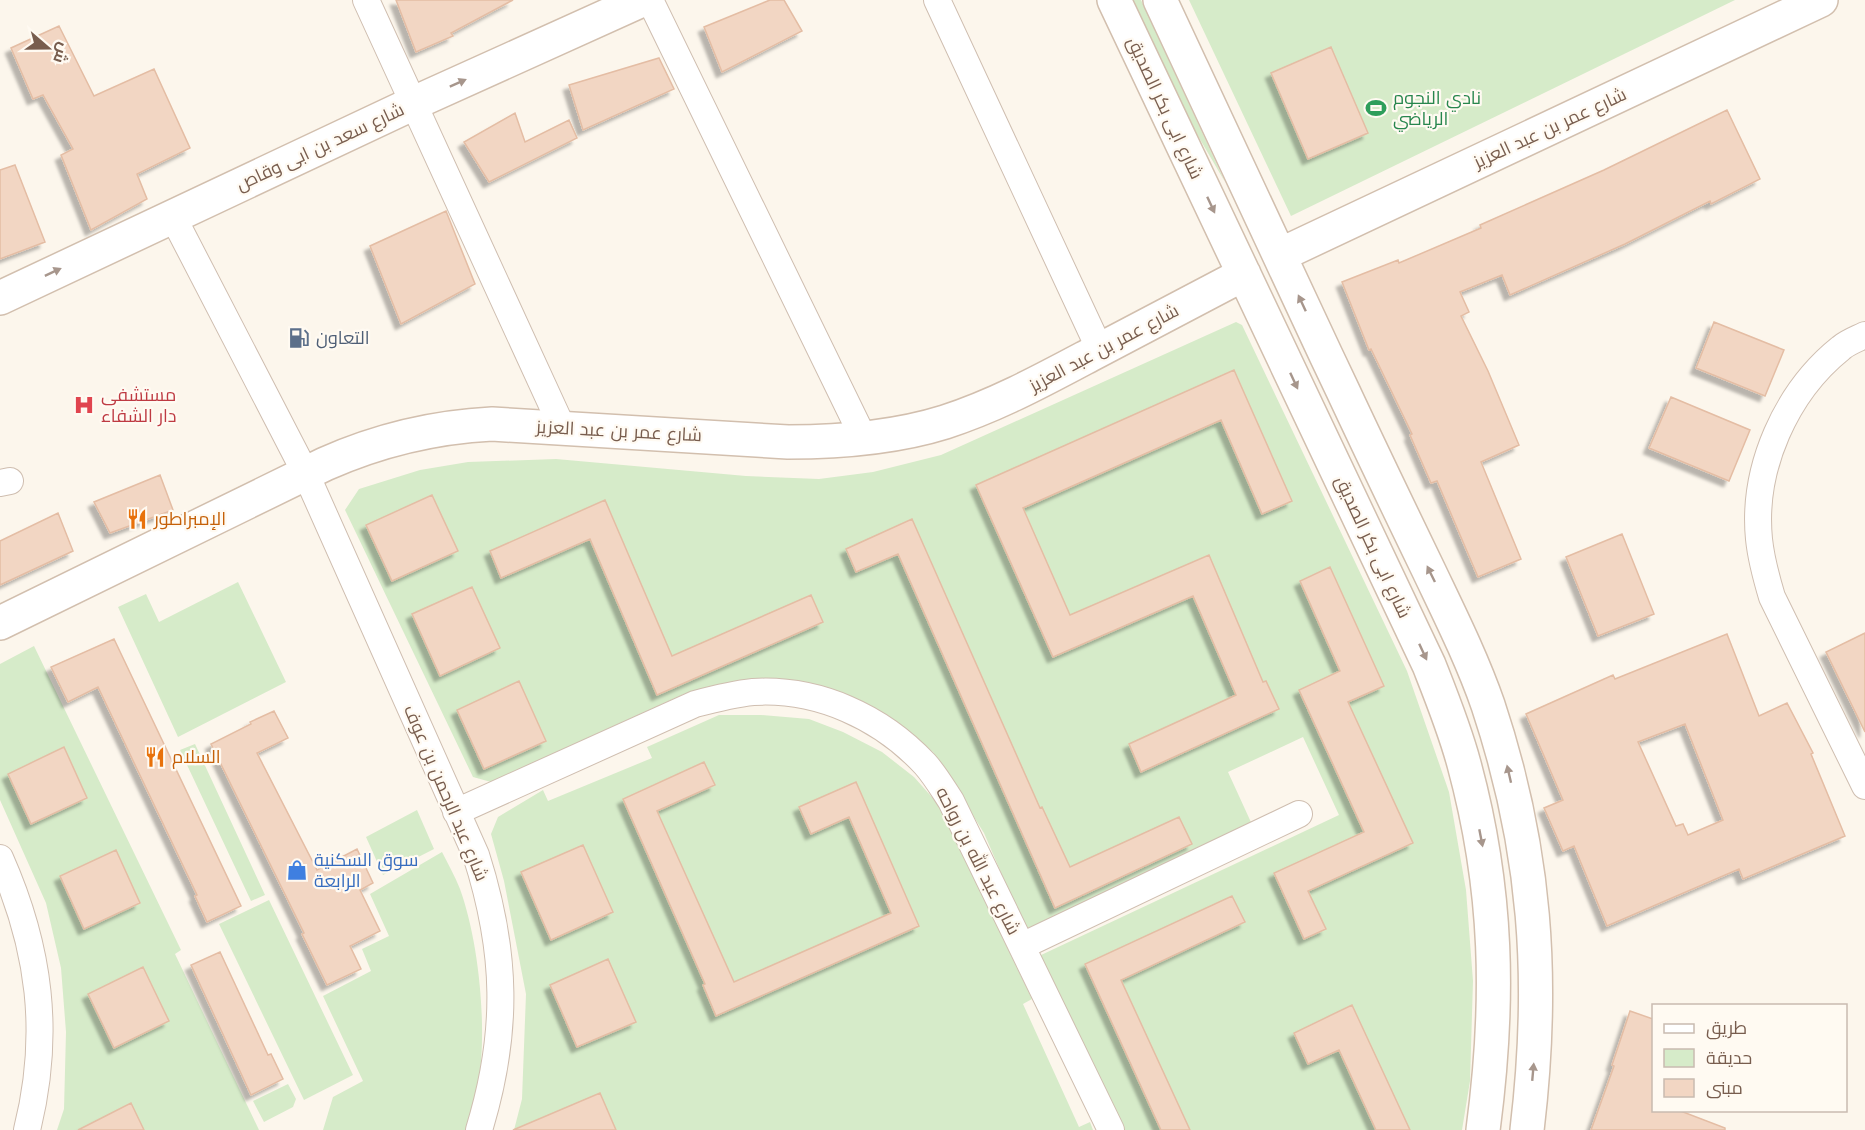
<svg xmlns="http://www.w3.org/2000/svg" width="1865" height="1130" font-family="Jost,Cairo,sans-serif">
	<defs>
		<filter id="shadow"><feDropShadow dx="-5.5" dy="5.5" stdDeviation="1.5" flood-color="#0004"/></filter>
	</defs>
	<rect width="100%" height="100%" fill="#fcf6ec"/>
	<path fill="#d6ebc9" d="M 1130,0 L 1141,0 L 1225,182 L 1181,107 Z
		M 1189,0 L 1735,0 L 1291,216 Z
		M 1236,322 L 1242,325 L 1407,671 L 1449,792 L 1466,890 L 1473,981 L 1470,1081 L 1462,1130 L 1122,1130 L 1039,956 L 1339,815 L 1303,737 L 1228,772 L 1255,831 L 1029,938 L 984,833 L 933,752 L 879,711 L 747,687 L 684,694 L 491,782 L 473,777 L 345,510 L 359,489 L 420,470 L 468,462 L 556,459 L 746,476 L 819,479 L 873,472 L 941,455 Z
		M 238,582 L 286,682 L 178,737 L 118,607 L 146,594 L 159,622 Z
		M 34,646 L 181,950 L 175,954 L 259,1130 L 57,1130 L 64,1109 L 66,1032 L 61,968 L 46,903 L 0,800 L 0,664 Z
		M 719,715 L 761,715 L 809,719 L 843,732 L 882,752 L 914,777 L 939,805 L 1032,999 L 1023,1004 L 1079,1127 L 1090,1122 L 1093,1130 L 514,1130 L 522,1099 L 526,994 L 504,881 L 491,834 L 498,817 L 543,790 L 548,801 L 652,758 L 647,747 Z
		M 195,744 L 265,895 L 251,901 L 180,750 Z
		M 417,810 L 434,849 L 383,875 L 366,837 Z
		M 442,852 C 448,864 455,876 460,889 C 479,942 487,1025 479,1081 C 476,1097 471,1114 467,1130 L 323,1130 L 333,1097 L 363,1081 L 323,996 L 371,971 L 362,949 L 389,936 L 370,894 Z
		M 269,900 L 353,1075 L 304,1100 L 219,924 Z
		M 288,1084 L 296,1099 L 293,1107 L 264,1122 L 253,1101 Z"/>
	<path fill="#f2d6c3" stroke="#e4bda4" stroke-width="1.5" fill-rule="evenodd" filter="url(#shadow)" d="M 396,0 L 513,0 L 451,33 L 453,36 L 416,52 Z
		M 770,0 L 784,0 L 802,31 L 722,72 L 704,27 Z
		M 59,26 L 94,96 L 154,69 L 190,148 L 137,174 L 147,199 L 91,230 L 61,155 L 73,149 L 43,95 L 33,99 L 11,48 Z
		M 1331,47 L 1368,133 L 1308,159 L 1271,73 Z
		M 659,58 L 674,89 L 583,130 L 569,85 Z
		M 1727,110 L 1760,179 L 1711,204 L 1710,201 L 1625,244 L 1510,295 L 1502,275 L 1460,292 L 1469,312 L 1461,316 L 1488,371 L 1519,445 L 1481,462 L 1521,559 L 1478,577 L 1437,481 L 1431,483 L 1410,435 L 1412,434 L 1371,349 L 1369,350 L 1342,282 L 1398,260 L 1399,263 L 1481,228 L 1480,225 L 1604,170 Z
		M 515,113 L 525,142 L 569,120 L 577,138 L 489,182 L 464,142 Z
		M 15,165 L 45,242 L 0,259 L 0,170 Z
		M 446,211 L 475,284 L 401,324 L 370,246 Z
		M 1714,322 L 1784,350 L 1765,396 L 1696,368 Z
		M 1234,370 L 1292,501 L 1262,514 L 1221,420 L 1023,508 L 1070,615 L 1209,555 L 1263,682 L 1266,681 L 1279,709 L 1141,772 L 1129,744 L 1236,695 L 1193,596 L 1053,657 L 976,485 Z
		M 1671,397 L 1750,430 L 1729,481 L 1649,448 Z
		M 160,475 L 173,510 L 110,533 L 94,502 Z
		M 432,495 L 458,551 L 392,581 L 366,525 Z
		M 605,500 L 672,656 L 811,595 L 823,622 L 657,695 L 590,539 L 501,578 L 490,551 Z
		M 58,513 L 73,551 L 0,585 L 0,541 Z
		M 912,519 L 1040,808 L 1042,807 L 1070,867 L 1179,817 L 1192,844 L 1055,908 L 898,554 L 856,572 L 846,549 Z
		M 1622,534 L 1654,614 L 1598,636 L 1566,557 Z
		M 1330,567 L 1384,686 L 1348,702 L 1413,843 L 1308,891 L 1326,929 L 1304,939 L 1274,873 L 1364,832 L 1299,690 L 1340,671 L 1300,581 Z
		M 472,587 L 500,648 L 440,676 L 412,614 Z
		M 1865,633 L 1865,732 L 1826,652 Z
		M 1727,634 L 1759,716 L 1787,703 L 1813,753 L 1811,754 L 1845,836 L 1743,879 L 1739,869 L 1607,926 L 1574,846 L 1563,851 L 1544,808 L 1563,800 L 1526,714 L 1613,675 L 1615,679 ZM 1685,724 L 1723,820 L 1688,835 L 1683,824 L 1676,826 L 1638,742 Z
		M 114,639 L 241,906 L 207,922 L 195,896 L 197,895 L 98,687 L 68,702 L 51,667 Z
		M 519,681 L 546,741 L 484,769 L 457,710 Z
		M 274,711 L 288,738 L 257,753 L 317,870 L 357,849 L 373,883 L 360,890 L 380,931 L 350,946 L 361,969 L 327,985 L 302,934 L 304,933 L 211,744 L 251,724 L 250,722 Z
		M 64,747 L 87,798 L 31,824 L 8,774 Z
		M 704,762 L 715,785 L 657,811 L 734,982 L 891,913 L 849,817 L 811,834 L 799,807 L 856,782 L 919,926 L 716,1016 L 703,985 L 705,984 L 623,799 Z
		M 583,845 L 613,912 L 551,940 L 521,872 Z
		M 116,850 L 140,903 L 84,929 L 60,876 Z
		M 1232,896 L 1245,922 L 1121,980 L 1190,1130 L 1161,1130 L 1085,964 Z
		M 220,952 L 268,1055 L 271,1054 L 283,1079 L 251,1095 L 191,965 Z
		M 608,959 L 636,1022 L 577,1047 L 550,985 Z
		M 143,967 L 169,1021 L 114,1048 L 88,994 Z
		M 1352,1005 L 1410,1130 L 1376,1130 L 1339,1050 L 1308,1064 L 1294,1033 Z
		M 1630,1011 L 1653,1019 L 1653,1110 L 1678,1110 L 1725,1128 L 1725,1130 L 1591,1130 L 1614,1066 L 1612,1065 Z
		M 600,1093 L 616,1130 L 513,1130 Z
		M 131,1103 L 144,1130 L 78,1130 Z"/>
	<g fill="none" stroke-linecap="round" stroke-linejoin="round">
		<g stroke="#cfbeb0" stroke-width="28">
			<path id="street" d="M 366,0 L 562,427
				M 650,0 L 864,439
				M 937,0 L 1100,350
				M 172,215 L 306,474 L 476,855 C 507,952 509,1032 479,1130
				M 1865,335 C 1857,339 1848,342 1841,348 C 1786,392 1752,468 1759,539 C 1761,559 1766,577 1772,597 L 1865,786
				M 0,483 L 10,481
				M 456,812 L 695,704 C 714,699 733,694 753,692 C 818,688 881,717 925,764 C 935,775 943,789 951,801 L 1111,1130
				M 0,858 C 40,948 51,1034 27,1130
				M 1022,946 L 1299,814"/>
		</g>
		<g stroke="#d2bfae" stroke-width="36">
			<path id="secondary" d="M 1114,0 L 1429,665 C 1442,698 1455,730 1464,764 C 1498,889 1500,1002 1483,1130
				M 1160,0 C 1221,130 1281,261 1343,391 C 1371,451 1400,511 1429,571 C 1450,615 1472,659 1488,705 C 1536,849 1545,980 1527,1130
				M 1280,255 L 1821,0
				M 0,298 L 414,103 L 642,0
				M 0,623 L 325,464 C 379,440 433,427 492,424 L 788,442 C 841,442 894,438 945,422 C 997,405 1043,380 1090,355 C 1141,328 1193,301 1244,274"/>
		</g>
		<use href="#street" stroke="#fff" stroke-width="26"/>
		<use href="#secondary" stroke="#fff" stroke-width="33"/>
	</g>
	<defs><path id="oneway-solid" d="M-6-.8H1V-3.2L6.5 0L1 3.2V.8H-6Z" transform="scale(1.5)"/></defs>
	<g fill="#a7968c">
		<use href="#oneway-solid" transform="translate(458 83) rotate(-24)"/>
		<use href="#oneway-solid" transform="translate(1211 205) rotate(65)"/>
		<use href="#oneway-solid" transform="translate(53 272) rotate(-25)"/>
		<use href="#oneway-solid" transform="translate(1302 303) rotate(-115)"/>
		<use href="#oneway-solid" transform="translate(1294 381) rotate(65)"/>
		<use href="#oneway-solid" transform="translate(1431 574) rotate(-116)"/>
		<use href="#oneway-solid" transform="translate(1423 652) rotate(65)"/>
		<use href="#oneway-solid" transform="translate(1509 774) rotate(-103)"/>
		<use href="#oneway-solid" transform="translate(1481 838) rotate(79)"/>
		<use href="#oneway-solid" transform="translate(1533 1072) rotate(-85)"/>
	</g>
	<defs>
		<g id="stadium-bare" transform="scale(1.62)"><path d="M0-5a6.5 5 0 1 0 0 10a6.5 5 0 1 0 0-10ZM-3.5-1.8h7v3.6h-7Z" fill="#2e9e5b" stroke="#fffaf2" stroke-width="2.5" paint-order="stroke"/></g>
		<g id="fuel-bare" transform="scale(1.62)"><path d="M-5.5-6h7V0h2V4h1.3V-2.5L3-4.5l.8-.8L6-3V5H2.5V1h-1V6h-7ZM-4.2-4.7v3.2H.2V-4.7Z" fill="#5c6f8a" stroke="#fffaf2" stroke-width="2.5" paint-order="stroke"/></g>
		<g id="hospital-bare" transform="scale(1.62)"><path d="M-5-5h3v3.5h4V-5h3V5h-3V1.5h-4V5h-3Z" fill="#e0444e" stroke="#fffaf2" stroke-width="2.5" paint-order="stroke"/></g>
		<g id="restaurant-bare" transform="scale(1.62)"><path d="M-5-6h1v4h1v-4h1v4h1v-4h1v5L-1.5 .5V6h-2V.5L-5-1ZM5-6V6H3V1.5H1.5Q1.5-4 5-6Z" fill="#e8710a" stroke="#fffaf2" stroke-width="2.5" paint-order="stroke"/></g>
		<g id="shop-bare" transform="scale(1.62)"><path d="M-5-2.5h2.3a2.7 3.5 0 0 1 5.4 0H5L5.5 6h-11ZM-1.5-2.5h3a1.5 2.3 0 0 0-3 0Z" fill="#3f7fe0" stroke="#fffaf2" stroke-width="2.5" paint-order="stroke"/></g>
	</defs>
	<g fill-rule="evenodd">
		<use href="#stadium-bare" x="1376" y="108"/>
		<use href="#fuel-bare" x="299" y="338"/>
		<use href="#hospital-bare" x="84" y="405"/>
		<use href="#restaurant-bare" x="137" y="519"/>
		<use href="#restaurant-bare" x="155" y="757"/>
		<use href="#shop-bare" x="297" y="870"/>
	</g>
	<g text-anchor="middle" stroke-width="4.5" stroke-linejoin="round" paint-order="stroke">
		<g font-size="18" fill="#27864d" stroke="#fffaf2" text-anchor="start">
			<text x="1393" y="104">نادي النجوم<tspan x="1393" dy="21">الرياضي</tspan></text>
		</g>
		<g font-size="18" fill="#785d4e" stroke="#fffaf2">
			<text transform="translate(1165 108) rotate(65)" y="6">شارع ابى بكر الصديق</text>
			<text transform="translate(1550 128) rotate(-25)" y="6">شارع عمر بن عبد العزيز</text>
			<text transform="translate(320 147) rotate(-25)" y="6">شارع سعد بن ابى وقاص</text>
			<text transform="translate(1104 348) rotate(-28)" y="6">شارع عمر بن عبد العزيز</text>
			<text transform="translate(619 431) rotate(3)" y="6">شارع عمر بن عبد العزيز</text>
			<text transform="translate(1373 547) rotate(65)" y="6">شارع ابى بكر الصديق</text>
			<text transform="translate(446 793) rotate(67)" y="6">شارع عبد الرحمن بن عوف</text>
			<text transform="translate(978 861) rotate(63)" y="6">شارع عبد الله بن رواحه</text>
		</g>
		<g font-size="18" fill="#4e5e75" stroke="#fffaf2" text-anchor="start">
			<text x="316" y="344">التعاون</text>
		</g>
		<g font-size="18" fill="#be3a42" stroke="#fffaf2" text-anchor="start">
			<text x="101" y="401">مستشفى<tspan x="101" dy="21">دار الشفاء</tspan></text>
		</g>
		<g font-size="18" fill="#c56008" stroke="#fffaf2" text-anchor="start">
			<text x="154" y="525">الإمبراطور</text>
			<text x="172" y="763">السلام</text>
		</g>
		<g font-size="18" fill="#366cbe" stroke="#fffaf2" text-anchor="start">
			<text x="314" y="866">سوق السكنية<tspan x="314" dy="21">الرابعة</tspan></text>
		</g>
	</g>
	<rect x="1652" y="1004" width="195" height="108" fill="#fffaf2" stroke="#c9bbb0" stroke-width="1.5"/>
	<rect x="1664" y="1024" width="30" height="9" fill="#ffffff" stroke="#c9bbb0" stroke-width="1.5"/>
	<text x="1706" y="1034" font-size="18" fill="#785d4e">طريق</text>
	<rect x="1664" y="1049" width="30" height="18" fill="#d6ebc9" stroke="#c9bbb0" stroke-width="1.5"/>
	<text x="1706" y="1064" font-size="18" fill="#785d4e">حديقة</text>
	<rect x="1664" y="1079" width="30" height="18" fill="#f2d6c3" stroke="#c9bbb0" stroke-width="1.5"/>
	<text x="1706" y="1094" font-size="18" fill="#785d4e">مبنى</text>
	<g transform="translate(48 48) rotate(110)" stroke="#fffaf2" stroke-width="4.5" paint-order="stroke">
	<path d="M0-4.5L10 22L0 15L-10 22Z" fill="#785d4e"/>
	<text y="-9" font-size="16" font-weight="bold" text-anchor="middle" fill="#785d4e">ش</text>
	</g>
</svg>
